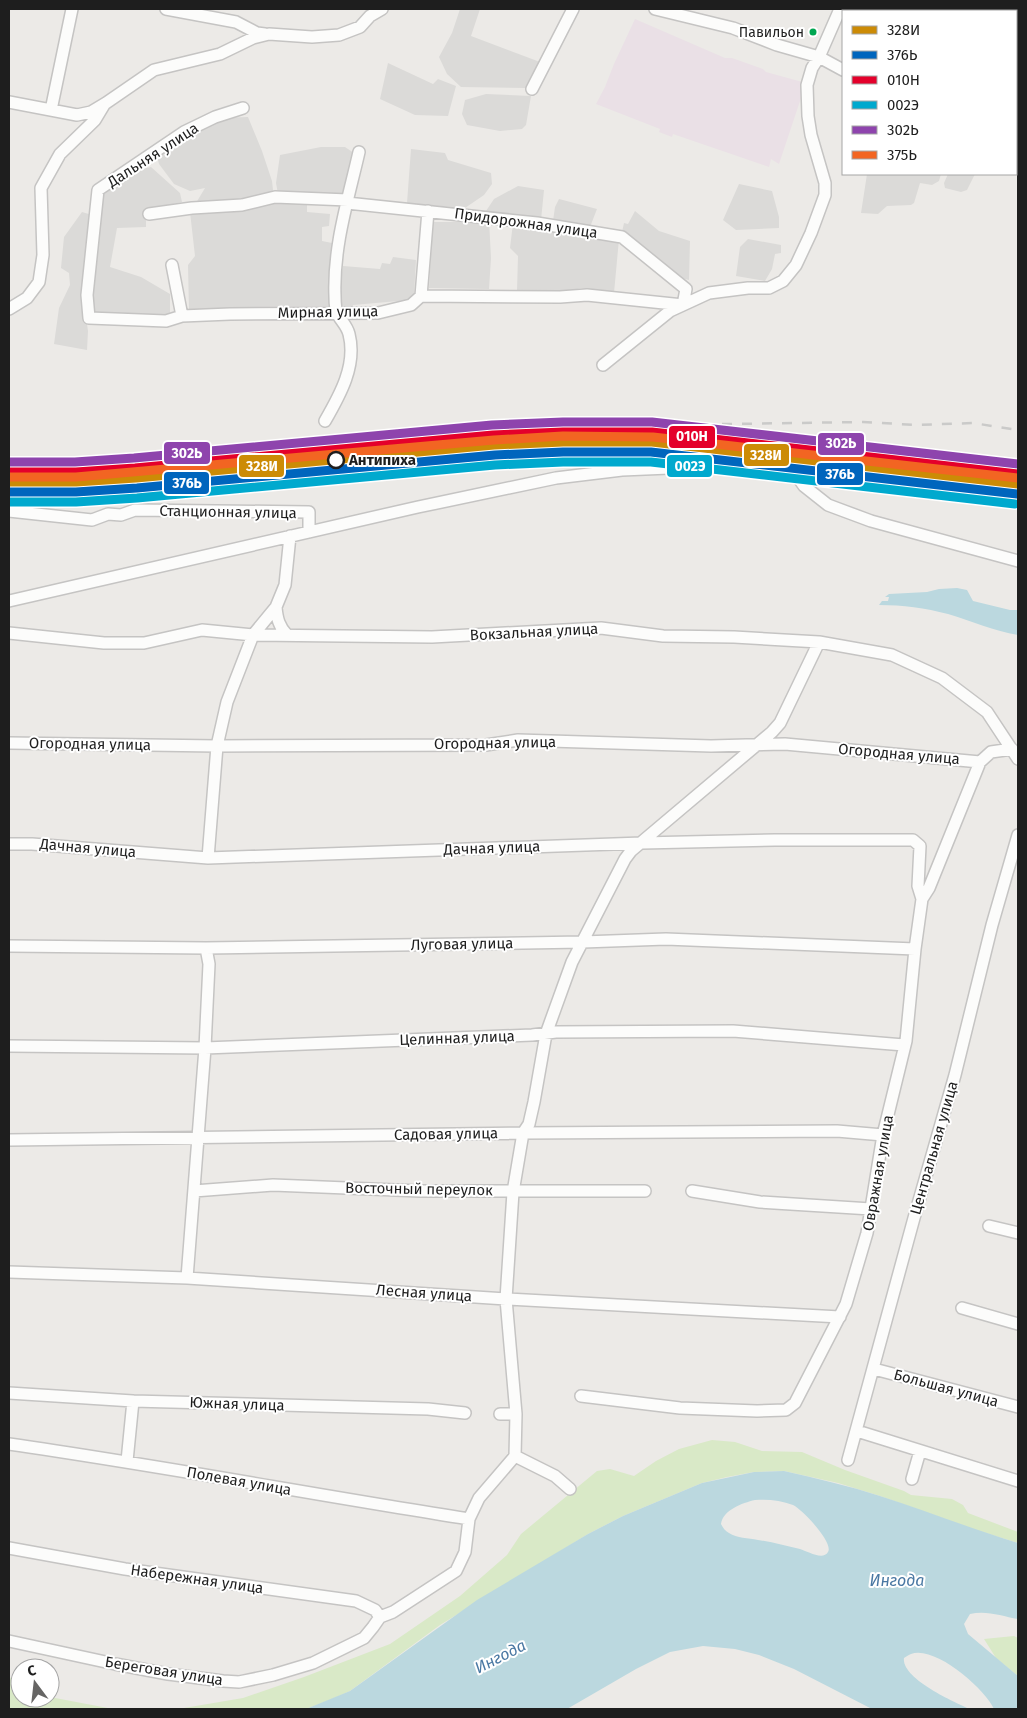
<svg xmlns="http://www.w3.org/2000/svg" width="1027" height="1718" font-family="'Fira Sans',sans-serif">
	<rect width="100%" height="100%" fill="#eceae7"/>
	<path fill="#dbdad8" d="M 460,9 L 480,9 L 471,36 L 540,62 L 526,88 L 461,87 L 447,74 L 439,57 L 452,33 Z
		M 388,63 L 433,84 L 438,79 L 456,86 L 448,116 L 415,115 L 380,99 Z
		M 486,94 L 531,96 L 526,125 L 522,129 L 500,131 L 467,125 L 462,114 L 465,100 Z
		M 248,117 L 262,151 L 272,181 L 273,190 L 270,197 L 196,203 L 205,188 L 190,191 L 174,184 L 159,164 L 157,156 L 162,149 L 217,118 Z
		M 321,147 L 345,147 L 354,153 L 346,195 L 278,194 L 276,183 L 280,155 Z
		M 411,149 L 445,153 L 448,160 L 491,173 L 492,184 L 484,195 L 465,208 L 407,203 Z
		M 151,167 L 180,193 L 182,202 L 146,210 L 146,227 L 117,228 L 110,267 L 141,277 L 170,294 L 170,315 L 91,312 L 90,296 L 103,192 L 138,170 Z
		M 867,174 L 941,174 L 939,181 L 932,185 L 920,183 L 914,203 L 911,205 L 887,206 L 878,214 L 861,213 Z
		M 948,174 L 975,174 L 967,190 L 961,192 L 945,188 L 944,183 Z
		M 739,184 L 772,191 L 779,217 L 779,228 L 736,230 L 723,220 Z
		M 518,186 L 544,190 L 541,220 L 484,214 L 494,199 Z
		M 559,199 L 597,209 L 590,227 L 553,221 L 555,207 Z
		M 272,200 L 307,201 L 307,212 L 330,214 L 329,226 L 322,227 L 322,241 L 332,243 L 329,308 L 189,311 L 188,265 L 195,256 L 190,212 L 269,205 Z
		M 635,211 L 659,231 L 690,241 L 689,280 L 681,278 L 622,232 L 624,223 L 628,224 Z
		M 82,212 L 92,215 L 84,303 L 88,331 L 87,350 L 54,344 L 59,308 L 70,285 L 69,273 L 61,268 L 64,237 Z
		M 467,218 L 489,220 L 491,258 L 489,289 L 429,288 L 433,222 L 464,222 Z
		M 513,223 L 619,239 L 614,293 L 581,288 L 561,293 L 517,291 L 518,256 L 510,248 Z
		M 748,239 L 781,245 L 781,253 L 775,254 L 772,269 L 765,281 L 736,276 L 740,247 Z
		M 393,257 L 416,260 L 414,295 L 410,300 L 353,305 L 352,309 L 341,307 L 340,284 L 343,266 L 380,269 L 382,263 L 390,264 Z"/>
	<path fill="#eae0e6" d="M 635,19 L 725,58 L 732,58 L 763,69 L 766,72 L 806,83 L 779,164 L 771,159 L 769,167 L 673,134 L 672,137 L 659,132 L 660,129 L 596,104 L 605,87 L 614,64 Z"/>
	<path fill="#d9e9c7" d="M 712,1440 L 735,1442 L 762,1451 L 802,1452 L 845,1470 L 904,1491 L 911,1495 L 952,1499 L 963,1505 L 968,1513 L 1018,1532 L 1018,1543 L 976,1530 L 880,1496 L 838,1483 L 784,1471 L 754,1472 L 727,1477 L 702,1483 L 623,1516 L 588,1534 L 440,1625 L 350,1691 L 332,1699 L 306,1709 L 178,1709 L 243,1698 L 304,1677 L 390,1644 L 460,1596 L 507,1555 L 521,1534 L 597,1471 L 610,1469 L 634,1476 L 656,1461 L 679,1449 Z
		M 1014,1636 L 1018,1638 L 1018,1676 L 996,1658 L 984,1639 Z
		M 9,1677 L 20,1683 L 20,1698 L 50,1698 L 50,1697 L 113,1709 L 156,1709 L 9,1709 Z"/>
	<path fill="#bbd8df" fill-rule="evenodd" d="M 957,588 L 967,590 L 973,601 L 1010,610 L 1018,610 L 1018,635 C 994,631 972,621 948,614 C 925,608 903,605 879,605 L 882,601 L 888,601 L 889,597 L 885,597 L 889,594 L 927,592 L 939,589 Z
		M 784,1471 C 816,1478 849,1486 880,1496 C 927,1511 972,1529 1018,1543 L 1018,1619 C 1002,1616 986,1610 970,1614 L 964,1624 L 968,1634 L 1018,1676 L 1018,1709 L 994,1709 C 985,1689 935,1645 911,1654 C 908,1655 906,1657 904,1658 C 901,1678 954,1702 970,1709 L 872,1709 L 794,1669 L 759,1655 L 735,1649 L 703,1646 L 670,1652 L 636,1669 L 567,1709 L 306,1709 L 350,1691 L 477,1600 L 588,1534 L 623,1516 L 702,1483 L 754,1472 ZM 755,1500 C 767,1499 781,1500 793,1505 C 802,1509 834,1543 828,1552 C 823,1561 807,1551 800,1549 C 786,1546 772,1542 758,1540 C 748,1538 737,1538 729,1533 C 725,1531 723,1528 721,1524 C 723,1510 742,1503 755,1500 Z"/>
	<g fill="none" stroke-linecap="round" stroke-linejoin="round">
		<g stroke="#c5c4c3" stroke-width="14">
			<path id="minor" d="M 166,9 L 236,22 L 257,33 L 265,34
				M 655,9 L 733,28 L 777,45 L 819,57 L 843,70
				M 532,89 L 573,9
				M 9,102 L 77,115 L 91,112 L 106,103 L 154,70 L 220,54 L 253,38 L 269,34 L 312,37 L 339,35 L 360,27 L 370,16 L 382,9
				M 243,108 L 215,117 L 184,132 L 98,190 L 87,295 L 89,318 L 166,321 L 182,316 L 230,314 L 378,313 L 411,305 L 421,296 L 560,297 L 587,295 L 683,305 L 686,289 L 622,237 L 537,223 L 347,203
				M 51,110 L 72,9
				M 1016,145 L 1018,146
				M 149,214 L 192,208 L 242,205 L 275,197 L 348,200
				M 172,265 L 182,316
				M 421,296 L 428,211
				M 9,309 L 27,298 L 39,282 L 43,255 L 41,188 L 60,154 L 95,120 L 104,105
				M 603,365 L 670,311 L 709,293 L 748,288 L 769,288 L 783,281 L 796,265 L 811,233 L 825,195 L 825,183 L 811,135 L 808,116 L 807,85 L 812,68 L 819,57 L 840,9
				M 325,421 C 340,395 357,365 349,334 C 347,326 342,322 338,315 C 335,310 335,301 335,296 C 333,247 348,200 359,152
				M 9,511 L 92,520 L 108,514 L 121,515 L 135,510 L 309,512 L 309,532
				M 9,601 L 418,507 L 556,478 L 622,470 L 716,466 L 792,469 L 804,486 L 828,505 L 871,521 L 1018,561
				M 276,607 C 277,619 279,626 287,635
				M 9,633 L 104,643 L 144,643 L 202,630 L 253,635 L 432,637 L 601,628 L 663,636 L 734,637 L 819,642 L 892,655 L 942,678 L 987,712 L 1018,759
				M 9,743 L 217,746 L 486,745 L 518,740 L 711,746 L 785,744 L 980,762
				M 9,844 L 32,844 L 208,858 L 642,843 L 775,840 L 913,840 L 920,846 L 918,886 L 922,899
				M 208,858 L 217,746 L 227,702 L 253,635 L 276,607 L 285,585 L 290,536
				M 9,946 L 206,948 L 583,942 L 666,939 L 915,949
				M 9,1046 L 205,1048 L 532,1035 L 556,1032 L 733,1031 L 904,1045
				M 9,1140 L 523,1133 L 837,1131 L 883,1135
				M 194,1191 L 273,1185 L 420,1191 L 645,1191
				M 692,1191 L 760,1202 L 871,1209
				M 989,1226 L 1018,1233
				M 9,1272 L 187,1278 L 506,1299 L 840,1317
				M 187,1278 L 205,1048 L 209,964 L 206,948
				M 962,1308 L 1018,1324
				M 874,1369 L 1018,1407
				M 9,1393 L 133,1401 L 428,1409 L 465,1413
				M 581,1396 L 680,1408 L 757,1411 L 786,1410 L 795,1403 L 846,1304 L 867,1233 L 883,1135 L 906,1041 L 915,949 L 922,899 L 929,888 L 980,762 L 991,752 L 1012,749
				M 500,1414 L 516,1414
				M 857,1431 L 1018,1481
				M 9,1444 C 163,1466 315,1495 469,1519
				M 515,1456 L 516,1414 L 506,1299 L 513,1192 L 523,1133 L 529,1124 L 534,1102 L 546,1034 L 572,962 L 625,859 L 631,851 L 772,732 L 780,723 L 819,642
				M 515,1456 L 555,1476 L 570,1489
				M 848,1460 L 914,1218 L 955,1075 L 992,925 L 1018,835
				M 127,1461 L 133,1401
				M 912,1479 L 920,1451
				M 9,1548 L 125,1569 L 356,1601 L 375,1610 L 380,1617
				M 9,1641 L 115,1664 L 168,1674 L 223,1681 L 239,1682 L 273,1675 L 313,1663 L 364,1638 L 373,1627 L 380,1617 L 393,1612 L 456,1571 L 465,1552 L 469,1519 L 479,1498 L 515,1456"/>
		</g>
		<use href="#minor" stroke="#fcfcfb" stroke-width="11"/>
		<path stroke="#cacac9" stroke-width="2.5" stroke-dasharray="10 10" stroke-linecap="butt" d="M 662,425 L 863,422 L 917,425 L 973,423 L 1018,430"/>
		<g stroke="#fff" stroke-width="12">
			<path id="rail-1" d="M 9,482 L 76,482 L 136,478 L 494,445 L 563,442 L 652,442 L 1018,484"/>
		</g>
		<g stroke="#fff" stroke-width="12">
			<path id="rail-2" d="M 9,492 L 76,492 L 137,488 L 495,455 L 563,452 L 651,452 L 1017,494"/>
		</g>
		<g stroke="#fff" stroke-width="12">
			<path id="rail-3" d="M 9,472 L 76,472 L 135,468 L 493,435 L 563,432 L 652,432 L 1018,474"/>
		</g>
		<g stroke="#fff" stroke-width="12">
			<path id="rail-4" d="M 9,502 L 76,502 L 137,498 L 495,465 L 563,462 L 651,462 L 1015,504"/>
		</g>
		<g stroke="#fff" stroke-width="12">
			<path id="rail-5" d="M 9,462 L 75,462 L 134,458 L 492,425 L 563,422 L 652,422 L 1018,464"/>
		</g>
		<g stroke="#fff" stroke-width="12">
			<path id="rail-6" d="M 9,477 L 76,477 L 494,440 L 563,436 L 653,437 L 1018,478"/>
		</g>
		<use href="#rail-1" stroke="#cc8b06" stroke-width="9"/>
		<use href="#rail-2" stroke="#0065bd" stroke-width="9"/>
		<use href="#rail-3" stroke="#e4002b" stroke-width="9"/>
		<use href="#rail-4" stroke="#00a9ce" stroke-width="9"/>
		<use href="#rail-5" stroke="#8e44ad" stroke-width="9"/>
		<use href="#rail-6" stroke="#f26522" stroke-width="9"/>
	</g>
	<circle fill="#00a651" stroke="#fff" stroke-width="2" cx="813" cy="32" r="4.5"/>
	<circle fill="#fff" stroke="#1e1e1e" stroke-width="2.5" cx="336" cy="460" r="8"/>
	<g text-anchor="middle" stroke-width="4" stroke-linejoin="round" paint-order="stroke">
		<g font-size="14" fill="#1e1e1e" stroke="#fff" text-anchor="end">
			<text x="804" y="37">Павильон</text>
		</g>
		<g font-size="15" fill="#1e1e1e" stroke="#fff">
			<text transform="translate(153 155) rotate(-33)" y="5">Дальняя улица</text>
			<text transform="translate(526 223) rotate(8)" y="5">Придорожная улица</text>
			<text transform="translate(328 312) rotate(-1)" y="5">Мирная улица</text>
			<text transform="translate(228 512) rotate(1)" y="5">Станционная улица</text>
			<text transform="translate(534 632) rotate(-3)" y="5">Вокзальная улица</text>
			<text transform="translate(495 743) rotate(-1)" y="5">Огородная улица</text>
			<text transform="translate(90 744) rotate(1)" y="5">Огородная улица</text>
			<text transform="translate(899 754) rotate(5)" y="5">Огородная улица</text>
			<text transform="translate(88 848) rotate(5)" y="5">Дачная улица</text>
			<text transform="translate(492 848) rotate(-2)" y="5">Дачная улица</text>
			<text transform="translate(462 944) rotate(-1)" y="5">Луговая улица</text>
			<text transform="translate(457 1038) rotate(-2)" y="5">Целинная улица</text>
			<text transform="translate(446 1134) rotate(-1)" y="5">Садовая улица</text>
			<text transform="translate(934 1148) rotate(-74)" y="5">Центральная улица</text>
			<text transform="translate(878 1173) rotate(-80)" y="5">Овражная улица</text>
			<text transform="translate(419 1189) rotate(1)" y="5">Восточный переулок</text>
			<text transform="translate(424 1293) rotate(4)" y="5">Лесная улица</text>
			<text transform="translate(946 1388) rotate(15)" y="5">Большая улица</text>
			<text transform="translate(237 1404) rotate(2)" y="5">Южная улица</text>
			<text transform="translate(239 1481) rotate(10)" y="5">Полевая улица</text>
			<text transform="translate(197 1579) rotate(8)" y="5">Набережная улица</text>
			<text transform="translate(164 1671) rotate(9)" y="5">Береговая улица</text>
		</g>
		<g font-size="15" font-weight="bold" fill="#1e1e1e" stroke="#fff" text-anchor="start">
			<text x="349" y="465">Антипиха</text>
		</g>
		<g font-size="16" font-style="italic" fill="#4a78a3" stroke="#fff">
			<text x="897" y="1586">Ингода</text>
			<text transform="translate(500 1656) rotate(-27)" y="6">Ингода</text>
		</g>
	</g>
	<g stroke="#fff" stroke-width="2">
		<rect x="668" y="425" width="48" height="24" rx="5" fill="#e4002b"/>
		<rect x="817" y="432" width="48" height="24" rx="5" fill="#8e44ad"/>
		<rect x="163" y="441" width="48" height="24" rx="5" fill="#8e44ad"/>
		<rect x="743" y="443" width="47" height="24" rx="5" fill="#cc8b06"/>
		<rect x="238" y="454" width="47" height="24" rx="5" fill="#cc8b06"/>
		<rect x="666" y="454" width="47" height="24" rx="5" fill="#00a9ce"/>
		<rect x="816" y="462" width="48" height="24" rx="5" fill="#0065bd"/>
		<rect x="163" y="471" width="47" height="24" rx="5" fill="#0065bd"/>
	</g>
	<g font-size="14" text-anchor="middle" font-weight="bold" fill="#fff">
		<text x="692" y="441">010Н</text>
		<text x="841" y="448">302Ь</text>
		<text x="187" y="458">302Ь</text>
		<text x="766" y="460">328И</text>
		<text x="262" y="471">328И</text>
		<text x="690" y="471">002Э</text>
		<text x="840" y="479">376Ь</text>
		<text x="187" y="488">376Ь</text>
	</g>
	<rect width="1027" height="1718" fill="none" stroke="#1e1e1e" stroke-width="20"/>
	<rect x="842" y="10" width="175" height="165" fill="#ffffff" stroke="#a5a5a5"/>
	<rect x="852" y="26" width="25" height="8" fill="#cc8b06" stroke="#a5a5a5"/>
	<text x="887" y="35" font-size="15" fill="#1e1e1e">328И</text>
	<rect x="852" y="51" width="25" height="8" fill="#0065bd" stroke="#a5a5a5"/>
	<text x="887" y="60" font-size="15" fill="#1e1e1e">376Ь</text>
	<rect x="852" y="76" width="25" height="8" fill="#e4002b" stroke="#a5a5a5"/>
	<text x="887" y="85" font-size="15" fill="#1e1e1e">010Н</text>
	<rect x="852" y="101" width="25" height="8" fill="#00a9ce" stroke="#a5a5a5"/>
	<text x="887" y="110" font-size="15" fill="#1e1e1e">002Э</text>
	<rect x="852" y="126" width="25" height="8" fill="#8e44ad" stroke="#a5a5a5"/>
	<text x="887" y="135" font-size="15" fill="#1e1e1e">302Ь</text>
	<rect x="852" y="151" width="25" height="8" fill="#f26522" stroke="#a5a5a5"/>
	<text x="887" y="160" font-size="15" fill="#1e1e1e">375Ь</text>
	<g transform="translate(35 1683) rotate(345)"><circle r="24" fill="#ffffff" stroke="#a5a5a5"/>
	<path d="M0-4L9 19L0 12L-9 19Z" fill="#666564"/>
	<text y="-8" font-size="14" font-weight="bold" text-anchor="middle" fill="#1e1e1e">С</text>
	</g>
</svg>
